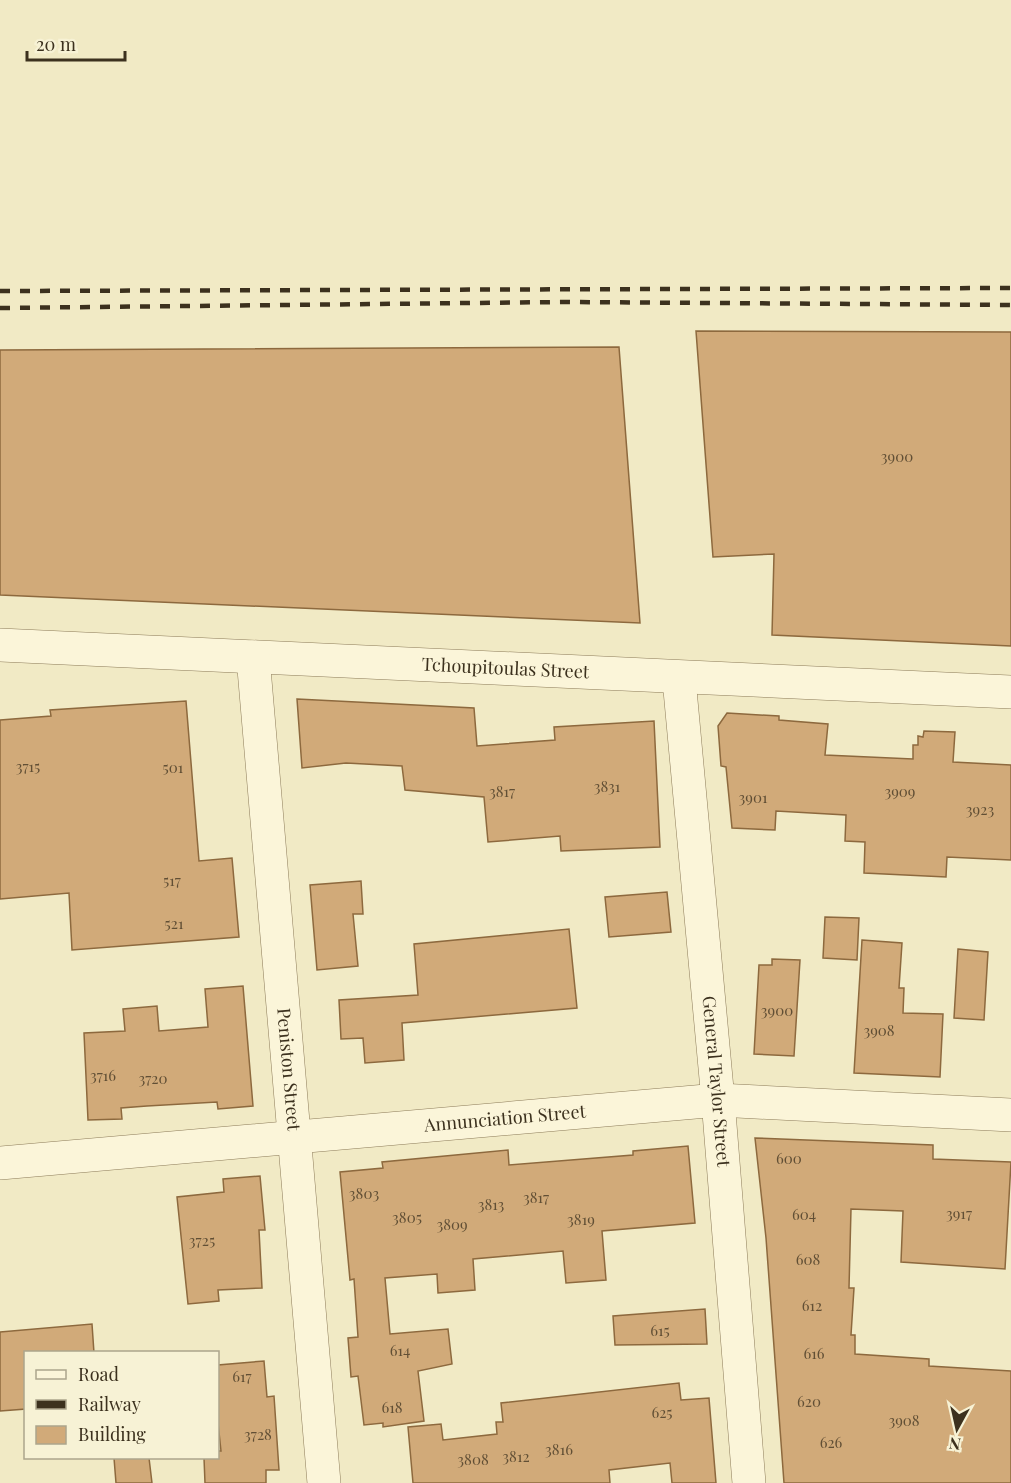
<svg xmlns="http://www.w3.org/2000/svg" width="1011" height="1483" font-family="'Playfair Display',serif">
	<rect width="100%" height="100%" fill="#f1eac5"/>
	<path fill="#d1aa79" stroke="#8d693e" stroke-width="1.5" d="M 696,331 L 1011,332 L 1011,646 L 772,635 L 774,554 L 713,557 Z
		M 619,347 L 640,623 L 0,595 L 0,350 Z
		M 297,699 L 474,708 L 477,746 L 555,740 L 554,727 L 654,721 L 660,847 L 561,851 L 560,836 L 488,842 L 484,797 L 405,790 L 402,766 L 346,763 L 302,768 Z
		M 186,701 L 199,861 L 232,858 L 239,937 L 72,950 L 69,893 L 0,899 L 0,720 L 51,716 L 50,710 Z
		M 727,713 L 779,716 L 779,720 L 828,724 L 825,755 L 913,759 L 913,745 L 918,745 L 918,736 L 923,737 L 924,731 L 955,732 L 953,762 L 1011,765 L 1011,860 L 947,857 L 946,877 L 864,873 L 865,842 L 845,841 L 846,815 L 776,811 L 775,830 L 732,828 L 726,767 L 721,766 L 718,726 Z
		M 361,881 L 363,914 L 353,914 L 358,966 L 317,970 L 310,885 Z
		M 667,892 L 671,932 L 609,937 L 605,897 Z
		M 825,917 L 859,918 L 857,960 L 823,958 Z
		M 569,929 L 577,1008 L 402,1023 L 404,1060 L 365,1063 L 363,1038 L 341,1039 L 339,1000 L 418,995 L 414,944 Z
		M 862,940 L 902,943 L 899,988 L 904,988 L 903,1013 L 943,1014 L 940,1077 L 854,1073 Z
		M 958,949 L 988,952 L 984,1020 L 954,1018 Z
		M 772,959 L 800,960 L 794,1056 L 754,1054 L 759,965 L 772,965 Z
		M 243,986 L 253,1106 L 218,1109 L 217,1102 L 147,1106 L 121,1108 L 122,1119 L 88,1120 L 84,1033 L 125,1031 L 123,1009 L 157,1006 L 159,1031 L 208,1027 L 205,989 Z
		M 755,1138 L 933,1145 L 933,1159 L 1011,1162 L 1005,1269 L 901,1262 L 903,1211 L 851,1209 L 849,1288 L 854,1288 L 851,1335 L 855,1335 L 855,1354 L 929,1359 L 929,1366 L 1011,1371 L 1011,1483 L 784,1483 L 766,1238 Z
		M 688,1146 L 695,1223 L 602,1231 L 606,1280 L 566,1283 L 563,1251 L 473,1259 L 475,1290 L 438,1293 L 437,1274 L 385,1278 L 390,1334 L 448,1329 L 452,1364 L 418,1371 L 424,1421 L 383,1427 L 383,1423 L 364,1425 L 358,1376 L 351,1377 L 348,1338 L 358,1337 L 354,1279 L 350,1280 L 340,1172 L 383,1168 L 382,1162 L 508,1150 L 509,1165 L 633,1155 L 633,1151 Z
		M 260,1176 L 265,1230 L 259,1230 L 262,1288 L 218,1290 L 219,1301 L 188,1304 L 177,1197 L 224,1192 L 223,1179 Z
		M 705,1309 L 707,1344 L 615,1345 L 613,1316 Z
		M 92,1324 L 94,1353 L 26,1353 L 26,1409 L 0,1411 L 0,1332 Z
		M 264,1361 L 267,1397 L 274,1396 L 279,1470 L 266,1470 L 266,1483 L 205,1483 L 204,1458 L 218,1458 L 218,1451 L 221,1451 L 218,1423 L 218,1365 Z
		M 679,1383 L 681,1400 L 709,1398 L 716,1483 L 672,1483 L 670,1463 L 609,1470 L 610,1483 L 413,1483 L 408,1427 L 441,1424 L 443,1440 L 497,1434 L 496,1422 L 503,1422 L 501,1403 Z
		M 114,1458 L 149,1458 L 152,1483 L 116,1483 Z"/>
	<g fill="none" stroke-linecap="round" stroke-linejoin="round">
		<g stroke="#8d7c5a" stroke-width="34">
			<g id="minor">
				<path id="s1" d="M 0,645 L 1011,692"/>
				<path id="s2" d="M 253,657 L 324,1483"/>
				<path id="s3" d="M 679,679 L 718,1100 L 749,1483"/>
				<path id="s4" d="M 0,1163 L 718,1100 L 1011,1115"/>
			</g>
		</g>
		<use href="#minor" stroke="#fbf5d9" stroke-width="33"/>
		<path stroke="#3c311e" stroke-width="4.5" stroke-dasharray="10 10" stroke-linecap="butt" d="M 0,291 L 1011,288
			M 0,308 L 565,302 L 1011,305"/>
	</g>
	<g text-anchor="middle" stroke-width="6" stroke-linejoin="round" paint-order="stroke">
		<g font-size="15" fill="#614f35">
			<text x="897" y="462">3900</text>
			<text x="28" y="772">3715</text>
			<text x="173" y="773">501</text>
			<text x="607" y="792">3831</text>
			<text x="502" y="797">3817</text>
			<text x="900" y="797">3909</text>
			<text x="753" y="803">3901</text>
			<text x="980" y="815">3923</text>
			<text x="172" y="886">517</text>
			<text x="174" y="929">521</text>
			<text x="777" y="1016">3900</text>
			<text x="879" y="1036">3908</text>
			<text x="103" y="1081">3716</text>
			<text x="153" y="1084">3720</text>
			<text x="789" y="1164">600</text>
			<text x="364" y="1199">3803</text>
			<text x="536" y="1203">3817</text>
			<text x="491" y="1210">3813</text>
			<text x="959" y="1219">3917</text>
			<text x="804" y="1220">604</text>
			<text x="407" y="1223">3805</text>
			<text x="581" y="1225">3819</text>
			<text x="452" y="1230">3809</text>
			<text x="202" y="1246">3725</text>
			<text x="808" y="1265">608</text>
			<text x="812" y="1311">612</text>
			<text x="660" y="1336">615</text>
			<text x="400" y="1356">614</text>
			<text x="814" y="1359">616</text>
			<text x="242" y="1382">617</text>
			<text x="809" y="1407">620</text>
			<text x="392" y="1413">618</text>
			<text x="662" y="1418">625</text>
			<text x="904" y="1426">3908</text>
			<text x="258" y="1440">3728</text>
			<text x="831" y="1448">626</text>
			<text x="559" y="1455">3816</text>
			<text x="516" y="1462">3812</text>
			<text x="473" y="1465">3808</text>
		</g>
		<g font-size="18" fill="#3c311e" stroke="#f7f2d5">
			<text dy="6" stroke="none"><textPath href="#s1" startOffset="506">Tchoupitoulas Street</textPath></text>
			<text dy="6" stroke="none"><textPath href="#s2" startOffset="414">Peniston Street</textPath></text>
			<text dy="6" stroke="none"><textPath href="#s3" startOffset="404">General Taylor Street</textPath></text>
			<text dy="6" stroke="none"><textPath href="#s4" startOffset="507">Annunciation Street</textPath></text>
		</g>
	</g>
	<rect x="24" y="1351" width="195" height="108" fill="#f7f2d5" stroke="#aca58c" stroke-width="1.5"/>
	<rect x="36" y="1370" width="30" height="9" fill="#fbf5d9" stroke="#aca58c" stroke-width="1.5"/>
	<text x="78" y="1381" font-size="18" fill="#3c311e">Road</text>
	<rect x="36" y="1400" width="30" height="9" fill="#3c311e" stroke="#aca58c" stroke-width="1.5"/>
	<text x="78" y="1411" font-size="18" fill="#3c311e">Railway</text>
	<rect x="36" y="1426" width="30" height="18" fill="#d1aa79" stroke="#aca58c" stroke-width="1.5"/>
	<text x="78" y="1441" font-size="18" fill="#3c311e">Building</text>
	<g transform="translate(957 1429) rotate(188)" stroke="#f7f2d5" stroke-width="4.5" paint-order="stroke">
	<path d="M0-4.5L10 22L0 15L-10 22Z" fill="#3c311e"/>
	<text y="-9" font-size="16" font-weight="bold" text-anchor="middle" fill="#3c311e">N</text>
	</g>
	<path d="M27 51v9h98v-9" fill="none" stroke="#3c311e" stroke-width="3"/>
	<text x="36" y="51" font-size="18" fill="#3c311e" stroke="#f7f2d5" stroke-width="4.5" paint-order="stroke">20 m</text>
</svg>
